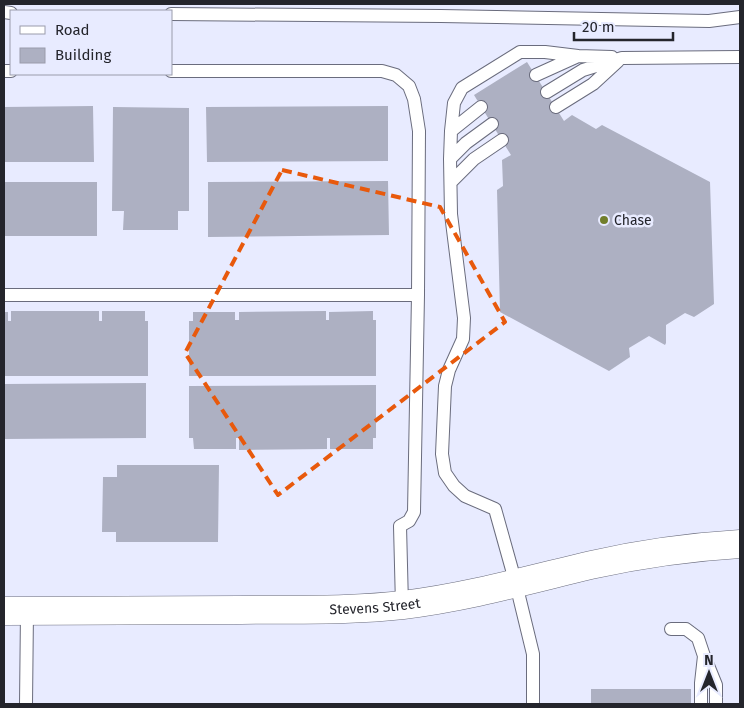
<svg xmlns="http://www.w3.org/2000/svg" width="744" height="708" font-family="'Fira Sans',sans-serif">
	<rect width="100%" height="100%" fill="#e8ebff"/>
	<path fill="#adb0c2" d="M 527,62 L 564,121 L 572,115 L 596,129 L 602,125 L 710,182 L 714,304 L 694,317 L 685,313 L 666,325 L 666,343 L 665,345 L 649,336 L 629,348 L 630,357 L 609,371 L 500,312 L 497,190 L 503,186 L 502,160 L 511,155 L 474,95 Z
		M 93,106 L 94,162 L 4,162 L 4,107 Z
		M 388,106 L 388,161 L 207,162 L 206,107 Z
		M 113,107 L 189,108 L 189,211 L 178,211 L 178,230 L 123,230 L 124,211 L 112,211 Z
		M 388,181 L 389,235 L 208,237 L 208,182 Z
		M 4,182 L 97,182 L 97,236 L 4,236 Z
		M 11,311 L 99,311 L 99,321 L 102,321 L 102,311 L 145,311 L 145,321 L 148,321 L 148,376 L 4,376 L 4,312 L 8,312 L 8,321 L 11,321 Z
		M 326,311 L 326,320 L 329,320 L 329,312 L 373,311 L 373,320 L 376,320 L 376,376 L 189,376 L 189,321 L 193,321 L 193,312 L 235,312 L 235,320 L 239,320 L 239,312 Z
		M 146,383 L 146,438 L 4,439 L 4,384 Z
		M 376,385 L 376,438 L 373,438 L 373,449 L 330,449 L 330,438 L 327,438 L 327,449 L 239,450 L 239,438 L 236,438 L 236,449 L 194,449 L 193,438 L 189,438 L 189,386 Z
		M 117,465 L 219,465 L 218,542 L 116,542 L 116,532 L 102,532 L 103,477 L 117,477 Z
		M 591,689 L 691,689 L 691,704 L 591,704 Z"/>
	<g fill="none" stroke-linecap="round" stroke-linejoin="round">
		<g stroke="#6a6c7d" stroke-width="14">
			<path id="lane" d="M 4,12 L 11,13
				M 171,14 L 441,16 L 709,21 L 740,17
				M 4,71 L 11,71
				M 171,71 L 382,71 L 396,75 L 409,86 L 414,99 L 419,131 L 418,295 L 414,512 L 409,521 L 400,526 L 402,605
				M 536,75 L 578,56 L 612,57
				M 547,92 L 583,70 L 622,58 L 740,57
				M 556,107 L 593,84 L 618,61
				M 492,124 L 466,143 L 450,159 L 451,214 L 464,318 L 463,339 L 449,370 L 445,386 L 442,454 L 445,473 L 454,486 L 465,496 L 495,509 L 516,584 L 533,654 L 533,704
				M 451,131 L 454,103 L 462,88 L 520,52 L 545,52 L 578,56
				M 450,159 L 451,131 L 481,107
				M 451,182 L 474,159 L 502,140
				M 4,295 L 418,295
				M 671,629 L 686,629 L 698,638 L 704,656 L 701,683 L 701,703
				M 705,658 L 716,685 L 716,703
				M 26,704 L 27,611"/>
		</g>
		<g stroke="#6a6c7d" stroke-width="29">
			<g id="secondary">
				<path id="s1" d="M 4,611 C 83,611 162,610 241,610 C 295,609 350,611 403,605 C 468,597 528,580 591,565 C 640,554 690,547 740,544"/>
			</g>
		</g>
		<use href="#lane" stroke="#fff" stroke-width="12"/>
		<use href="#secondary" stroke="#fff" stroke-width="28"/>
	</g>
	<path fill="none" stroke="#e8590c" stroke-width="4" stroke-dasharray="10 6" stroke-linejoin="round" d="M 282,170 L 440,207 L 505,322 L 278,495 L 185,353 Z"/>
	<circle fill="#717e2b" stroke="#e8ebff" stroke-width="2" cx="604" cy="220" r="5"/>
	<g text-anchor="middle" stroke-width="5" stroke-linejoin="round" paint-order="stroke">
		<g font-size="14" fill="#24252c" stroke="#e8ebff" text-anchor="start">
			<text x="614" y="225">Chase</text>
		</g>
		<g font-size="14" fill="#24252c" stroke="#e8ebff">
			<text dy="5" stroke="none"><textPath href="#s1" startOffset="371">Stevens Street</textPath></text>
		</g>
	</g>
	<rect width="744" height="708" fill="none" stroke="#24252c" stroke-width="10"/>
	<rect x="10" y="10" width="162" height="65" fill="#e8ebff" stroke="#9a9cab"/>
	<rect x="20" y="26" width="25" height="8" fill="#ffffff" stroke="#9a9cab"/>
	<text x="55" y="35" font-size="15" fill="#24252c">Road</text>
	<rect x="20" y="48" width="25" height="15" fill="#adb0c2" stroke="#9a9cab"/>
	<text x="55" y="60" font-size="15" fill="#24252c">Building</text>
	<g transform="translate(709 673)" stroke="#e8ebff" stroke-width="4" paint-order="stroke">
	<path d="M0-4L9 19L0 12L-9 19Z" fill="#24252c"/>
	<text y="-8" font-size="14" font-weight="bold" text-anchor="middle" fill="#24252c">N</text>
	</g>
	<path d="M574 32v8h99v-8" fill="none" stroke="#24252c" stroke-width="2.5"/>
	<text x="582" y="32" font-size="15" fill="#24252c" stroke="#e8ebff" stroke-width="4" paint-order="stroke">20 m</text>
</svg>
